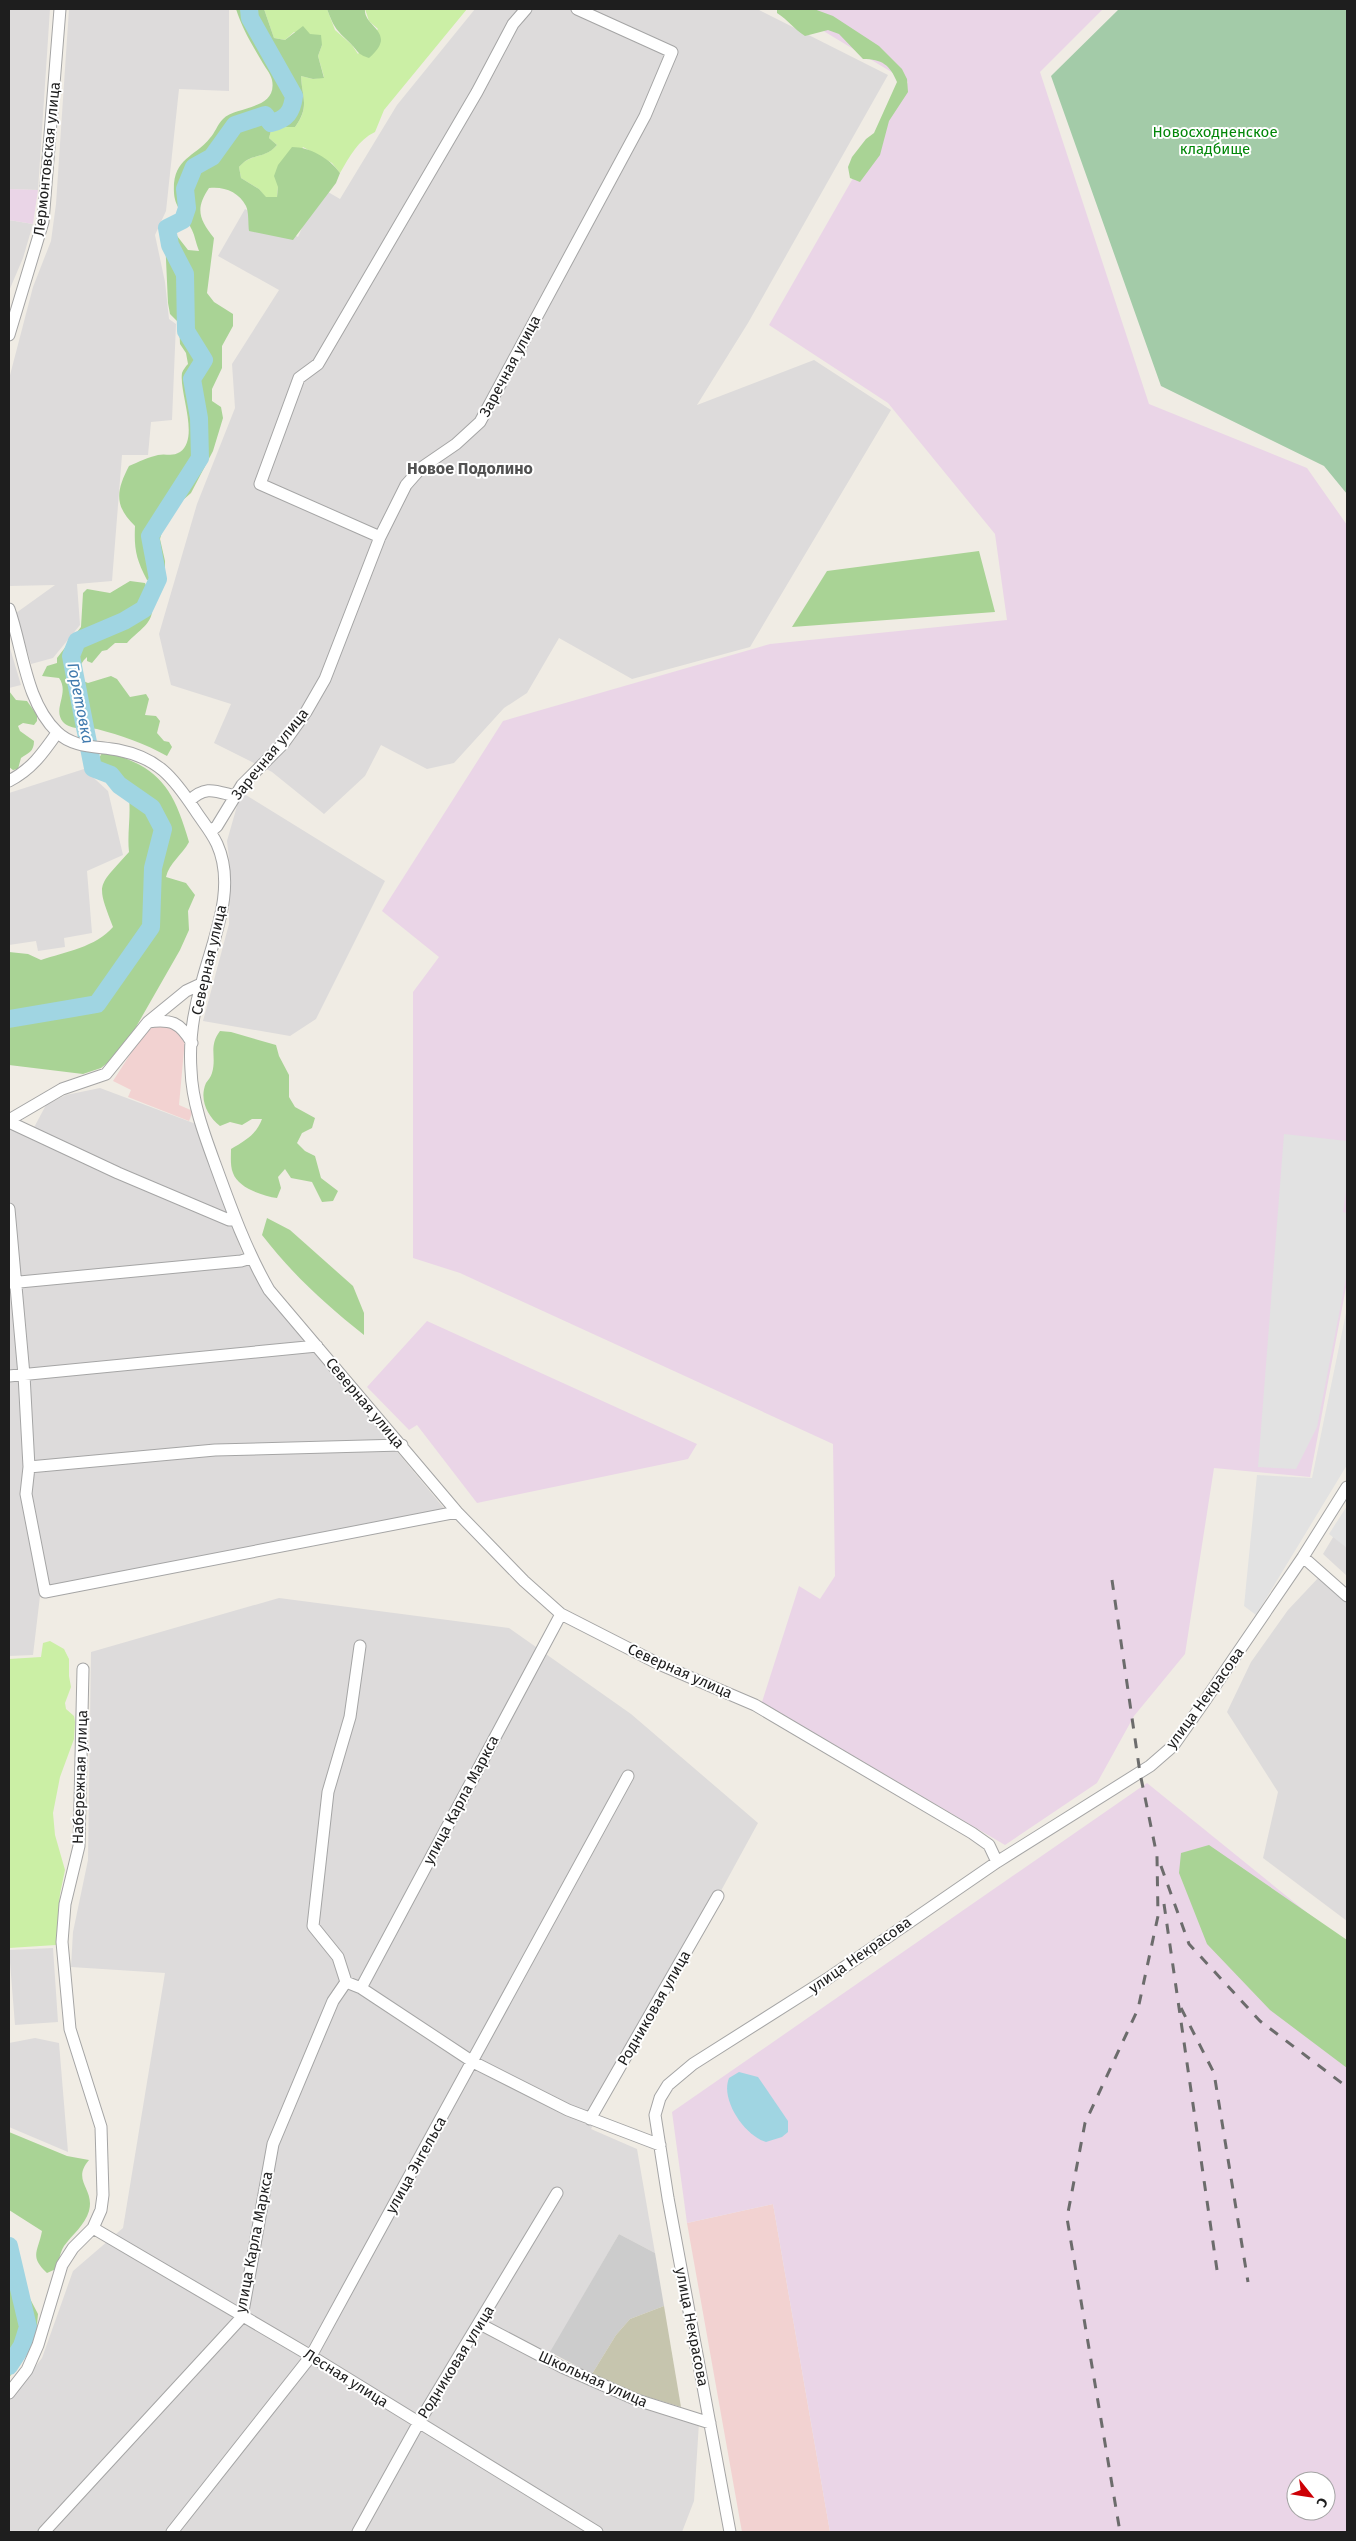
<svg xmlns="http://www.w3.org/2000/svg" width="1356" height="2541" font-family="'Fira Sans',sans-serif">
	<rect width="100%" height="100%" fill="#f0ece4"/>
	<path fill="#dddbdb" d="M 9,9 L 50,9 L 38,190 L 9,189 Z
		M 69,9 L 229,9 L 229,91 L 179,89 L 166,211 L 155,235 L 165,282 L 169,319 L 176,324 L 172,420 L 151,422 L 148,455 L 122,455 L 112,581 L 77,584 L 80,625 L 53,658 L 31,664 L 16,613 L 55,585 L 9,586 L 9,379 L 33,287 L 51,241 L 56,204 Z
		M 475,9 L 757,9 L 888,75 L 748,323 L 697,405 L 814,360 L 891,410 L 750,647 L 632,679 L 559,638 L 527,693 L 504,708 L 454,763 L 427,769 L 381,745 L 365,776 L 324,814 L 272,772 L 214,743 L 231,704 L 171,685 L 159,634 L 197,504 L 235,408 L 232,364 L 279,290 L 218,256 L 245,209 L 298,237 L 308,214 L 304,178 L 340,199 L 397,105 Z
		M 9,220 L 33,224 L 23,258 L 9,291 Z
		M 9,645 L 21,685 L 9,688 Z
		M 84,769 L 108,791 L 123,855 L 87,871 L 92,933 L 64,938 L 65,947 L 38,951 L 36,941 L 9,945 L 9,793 Z
		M 241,792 L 385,881 L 316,1019 L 290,1036 L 203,1021 L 229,924 L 230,867 L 227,841 Z
		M 100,1088 L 196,1124 L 242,1253 L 266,1294 L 453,1519 L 40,1596 L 33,1655 L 9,1656 L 9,1126 L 30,1135 L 46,1105 L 66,1095 Z
		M 1347,1514 L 1347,1576 L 1323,1554 Z
		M 1320,1576 L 1347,1601 L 1347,1921 L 1263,1858 L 1278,1792 L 1227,1712 L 1251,1662 L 1288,1610 Z
		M 279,1598 L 509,1628 L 631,1714 L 758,1823 L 591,2129 L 637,2149 L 655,2253 L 619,2234 L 547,2359 L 630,2403 L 699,2423 L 694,2501 L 682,2532 L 9,2532 L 9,2400 L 42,2358 L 73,2271 L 123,2228 L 165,1973 L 71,1967 L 73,1932 L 88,1860 L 91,1652 Z
		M 53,1948 L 58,2022 L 15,2025 L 9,1950 Z
		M 35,2038 L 59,2043 L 68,2152 L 9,2127 L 9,2043 Z"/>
	<path fill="#f2d2d1" d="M 166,1024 L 185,1039 L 179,1105 L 193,1111 L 189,1121 L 128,1097 L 131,1090 L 113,1081 L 149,1025 Z
		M 773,2204 L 830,2532 L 742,2532 L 687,2223 Z"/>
	<path fill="#ead5e7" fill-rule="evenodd" d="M 787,9 L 1103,9 L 1040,72 L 1149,404 L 1307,468 L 1347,525 L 1347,1282 L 1310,1477 L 1214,1468 L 1185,1654 L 1134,1716 L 1097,1783 L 1005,1845 L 762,1702 L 799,1586 L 820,1599 L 835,1576 L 833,1444 L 460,1273 L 413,1258 L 413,992 L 439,957 L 382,911 L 503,721 L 770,644 L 1007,620 L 995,534 L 888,403 L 769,325 L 908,82 Z
		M 9,189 L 38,190 L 33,224 L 9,220 Z
		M 427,1321 L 697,1444 L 688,1459 L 477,1503 L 417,1425 L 409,1430 L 367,1387 Z
		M 1147,1783 L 1347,1945 L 1347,2532 L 830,2532 L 773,2204 L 687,2223 L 672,2112 ZM 1296,2481 L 1326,2481 L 1326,2511 L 1296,2511 Z"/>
	<path fill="#ccc" d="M 619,2234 L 655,2253 L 664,2306 L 630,2319 L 616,2335 L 592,2374 L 550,2352 Z"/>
	<path fill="#c6c5ae" d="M 664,2306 L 681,2407 L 622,2389 L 592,2374 L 616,2335 L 630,2319 Z"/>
	<path fill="#cbefa5" d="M 264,9 L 327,9 L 335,30 L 352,45 L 358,54 L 378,29 L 369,21 L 365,9 L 467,9 L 384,110 L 375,132 C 358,140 350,156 340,173 L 332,163 L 303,147 L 278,187 L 277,197 L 266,198 L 259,189 L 241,178 L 239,167 C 251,153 265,159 277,145 L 269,138 L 272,127 L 295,127 C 310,107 302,98 301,76 L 313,79 L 324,77 L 318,56 L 322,45 L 310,34 L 294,32 L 285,40 L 274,38 Z
		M 50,1641 L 64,1649 L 69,1659 L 69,1676 L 71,1687 L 65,1703 L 66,1709 L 74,1716 L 75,1722 L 74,1739 L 60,1777 L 53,1813 L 55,1835 L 65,1870 L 60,1894 L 56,1945 L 9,1948 L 9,1659 L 41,1657 L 43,1643 Z"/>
	<path fill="#a9d395" d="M 236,9 L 264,9 L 274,38 L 285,40 L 303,26 L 310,34 L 321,35 L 322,45 L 318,56 L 324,78 L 313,79 L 301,76 C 302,98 310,106 295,127 L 272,127 L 269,138 L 277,145 C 264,160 252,152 239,167 L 241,178 L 259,189 L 266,197 L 277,197 L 278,187 L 274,176 L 278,165 L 292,147 C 310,147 329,158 340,173 L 336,183 L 293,240 L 249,231 C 248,224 249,212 246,206 C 239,192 224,186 209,188 C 195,209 199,219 214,238 L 207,293 L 214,302 L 233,314 L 233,326 L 222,346 L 222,368 L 212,389 L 212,401 L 221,407 L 223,418 L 213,451 L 191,493 L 174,508 L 163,528 L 160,539 L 165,561 L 165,572 L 158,582 L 147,580 C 136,559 134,549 135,526 C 114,506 116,491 129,466 C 138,462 149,457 158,455 C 166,453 172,457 180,452 C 200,438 179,393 182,373 C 183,370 186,366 188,364 L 186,353 L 180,344 L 179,323 L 170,314 L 168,303 L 165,238 L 174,232 L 188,250 L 199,251 C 196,244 195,236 192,230 C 186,216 175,209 174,193 C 172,158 194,158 210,138 C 215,133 217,125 223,119 C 236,106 278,110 272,80 C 271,74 264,66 261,60 C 251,43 242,28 236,9 Z
		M 327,9 L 365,9 C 363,27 399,32 369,58 C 357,54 359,52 351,44 C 336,29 335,30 327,9 Z
		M 777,9 L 814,9 L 833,16 L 879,46 L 902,69 L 907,79 L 908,92 L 889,121 L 880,155 L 860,182 L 850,178 L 848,167 L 852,157 L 866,139 L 874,133 L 897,82 C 890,65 882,59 863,59 L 839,34 L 828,30 L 805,36 C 794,29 788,20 777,13 Z
		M 979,551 L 995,612 L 792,627 L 827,571 Z
		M 130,581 L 145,583 C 147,587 147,590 148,594 C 160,621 143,626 127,643 L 115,643 L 107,650 L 102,651 L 92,663 L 87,661 L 87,657 C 79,664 77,672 83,681 L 88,683 L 111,676 L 117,679 L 130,697 L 146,694 L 149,699 L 145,715 L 156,716 L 160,721 L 157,733 L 164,741 L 169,742 L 172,747 L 167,756 C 146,744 120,735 97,729 C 87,727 71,731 63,722 C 52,709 70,693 59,678 L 42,676 L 47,666 L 57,663 L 57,658 L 81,627 L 83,593 L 87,589 L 110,593 Z
		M 9,691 L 16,700 L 27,701 L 37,715 L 37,721 L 34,725 L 23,723 L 18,726 L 20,731 L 34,741 C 34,752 28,753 21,758 L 18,769 L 13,770 L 9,767 Z
		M 103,751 C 158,766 173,786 189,842 C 182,855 169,863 166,877 L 186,883 L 195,895 L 188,911 L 189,930 L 180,950 L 128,1041 L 111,1060 L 101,1068 L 83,1074 L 9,1065 L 9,952 L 28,954 L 41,960 C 65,952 96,947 113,927 C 96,882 97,888 129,852 C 127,834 131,816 129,798 L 111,788 L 98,760 Z
		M 220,1031 L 231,1032 L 276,1045 L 279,1056 L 289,1075 L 289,1097 L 295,1107 L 315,1118 L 312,1128 L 302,1133 L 297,1143 L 305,1151 L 315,1156 L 321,1178 L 338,1191 L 333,1201 L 322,1202 L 312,1182 L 291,1178 L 285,1169 L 278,1177 L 281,1188 L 277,1198 C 263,1196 238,1188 233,1173 C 230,1166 231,1156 231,1149 C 245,1141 256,1135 262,1119 L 252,1119 L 242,1125 L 230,1122 L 220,1126 C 207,1116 199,1099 206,1083 C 208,1080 211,1077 212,1073 C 217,1056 208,1047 220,1031 Z
		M 267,1218 L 290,1230 L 353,1286 L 364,1313 L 364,1335 C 325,1304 293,1275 262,1235 Z
		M 1209,1845 L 1347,1940 L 1347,2068 L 1270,2010 L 1207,1944 L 1179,1873 L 1181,1853 Z
		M 9,2132 L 67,2156 L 89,2160 C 71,2181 95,2188 89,2211 C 85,2225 72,2235 64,2246 C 60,2252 59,2262 56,2269 L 47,2273 C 29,2256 38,2252 42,2231 L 9,2210 Z
		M 9,2264 L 23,2270 L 27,2293 L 38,2314 L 37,2325 L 30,2346 L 9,2378 Z"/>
	<path fill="#a3cba8" d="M 1119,9 L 1347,9 L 1347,494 L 1324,466 L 1161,386 L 1051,76 Z"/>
	<path fill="#e2e2e2" d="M 1284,1134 L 1347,1141 L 1347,1184 L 1343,1212 L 1347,1213 L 1347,1273 L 1317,1427 L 1296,1469 L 1258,1467 Z
		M 1347,1308 L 1347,1465 L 1256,1615 L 1244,1606 L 1257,1475 L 1312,1478 Z
		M 1347,1506 L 1347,1548 L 1329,1534 Z"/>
	<path fill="#a0d5e2" d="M 739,2072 L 758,2077 L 788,2121 L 788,2132 L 782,2137 L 766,2142 C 745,2136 720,2100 729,2078 Z"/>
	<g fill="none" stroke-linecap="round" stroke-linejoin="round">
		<path stroke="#a0d5e2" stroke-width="18" d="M 9,1019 L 97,1004 L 151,927 L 153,868 L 163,829 L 152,808 L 119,785 L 111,775 L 93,768 L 71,656 L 77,641 L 124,621 L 144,609 L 158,579 L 150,536 L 200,458 L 199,418 L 192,379 L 204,360 L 186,331 L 185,274 L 170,245 L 167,228 L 183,220 L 187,208 L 185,189 L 194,167 L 212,157 L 235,125 L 265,115 L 271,123 C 287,119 292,112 294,96 L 250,18 L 249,9
			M 9,2246 L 28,2327 L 22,2346 L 9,2366"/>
		<g stroke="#a5a5a5" stroke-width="13">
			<path id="minor" d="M 9,335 L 43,222 L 60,9
				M 380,537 L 260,484 L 299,378 L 318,364 L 477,92 L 513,24 L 526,9
				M 9,609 C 23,648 25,701 57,732 C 73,748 97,746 118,750 C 158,758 173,777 195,810 C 202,821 211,831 217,844 C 237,888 213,939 202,982 C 194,1009 189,1042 191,1070 C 192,1102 204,1134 215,1164 C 231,1208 246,1250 269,1290 L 457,1512 L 524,1581 L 561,1614 L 659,1664 L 755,1705 L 972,1833 L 989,1845 L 997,1862
				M 9,781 C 31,770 43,753 57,733
				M 189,801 C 206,785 215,791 235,796
				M 210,832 L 217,826 L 242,785 L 283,744 L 306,712 L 325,679 L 380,537 L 406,485 L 421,468 L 456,444 L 480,422 L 645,116 L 672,52 L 577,9
				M 148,1022 L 186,991 L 201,984
				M 9,1120 L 62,1089 L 106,1074 L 148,1022 C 171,1019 180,1022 192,1043
				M 9,1122 L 118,1173 L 229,1220 L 235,1220
				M 9,1209 L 24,1375 L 29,1467 L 26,1494 L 45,1592 L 457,1512
				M 9,1283 L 241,1261 L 251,1258
				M 9,1376 L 317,1346
				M 29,1467 L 215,1450 L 402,1445
				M 1303,1557 L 1347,1596
				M 360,1646 L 350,1717 L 328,1792 L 313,1926 L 338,1957 L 346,1982 L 361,1988 L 473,2062 L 568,2110 L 660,2145
				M 361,1988 L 561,1614
				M 590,2119 L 718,1896
				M 93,2228 L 311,2356 L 597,2532
				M 480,2324 L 562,2367 L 637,2400 L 710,2423
				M 9,2393 L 27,2370 L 38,2345 L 62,2265 L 73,2248 L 93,2228 L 101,2210 L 103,2195 L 101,2127 L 70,2029 L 62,1942 L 65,1904 L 79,1846 L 83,1669
				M 44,2532 L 242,2317 L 273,2144 L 333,2001 L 346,1982
				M 172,2532 L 311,2356 L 628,1776
				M 358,2532 L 418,2424 L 557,2193
				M 730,2532 L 668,2198 L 655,2115 L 660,2098 L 668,2085 L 693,2064 L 827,1979 L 997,1862 L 1150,1766 L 1173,1746 L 1204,1702 L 1303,1557 L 1347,1487"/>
		</g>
		<use href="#minor" stroke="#fff" stroke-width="11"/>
		<path stroke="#6c6c6c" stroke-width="3" stroke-dasharray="10 10" stroke-linecap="butt" d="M 1112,1580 L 1140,1773 L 1157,1856 L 1158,1916 L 1138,2009 L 1085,2123 L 1067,2218 L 1120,2532
			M 1161,1866 L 1189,1944 L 1260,2021 L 1347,2087
			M 1164,1904 L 1217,2270
			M 1181,2008 L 1214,2073 L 1248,2282"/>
	</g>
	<g text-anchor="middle" stroke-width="4" stroke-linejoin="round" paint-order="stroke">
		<g font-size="15" fill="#028709" stroke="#fff">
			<text x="1215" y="137">Новосходненское<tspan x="1215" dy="17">кладбище</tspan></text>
		</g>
		<g font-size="15" fill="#1e1e1e" stroke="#fff">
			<text transform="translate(47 159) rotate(-84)" y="5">Лермонтовская улица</text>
			<text transform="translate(510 366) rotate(-62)" y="5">Заречная улица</text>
			<text transform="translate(270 754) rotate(-51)" y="5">Заречная улица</text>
			<text transform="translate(209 960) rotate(-77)" y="5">Северная улица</text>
			<text transform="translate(365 1403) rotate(50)" y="5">Северная улица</text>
			<text transform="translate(680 1671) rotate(24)" y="5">Северная улица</text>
			<text transform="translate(1205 1698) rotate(-54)" y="5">улица Некрасова</text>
			<text transform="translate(80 1777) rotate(-88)" y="5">Набережная улица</text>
			<text transform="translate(461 1800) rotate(-62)" y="5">улица Карла Маркса</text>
			<text transform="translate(860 1955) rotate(-35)" y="5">улица Некрасова</text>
			<text transform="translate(654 2008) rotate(-60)" y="5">Родниковая улица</text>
			<text transform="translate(416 2165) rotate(-61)" y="5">улица Энгельса</text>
			<text transform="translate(254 2242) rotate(-79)" y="5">улица Карла Маркса</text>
			<text transform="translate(692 2327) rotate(79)" y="5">улица Некрасова</text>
			<text transform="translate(456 2362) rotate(-58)" y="5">Родниковая улица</text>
			<text transform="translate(346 2378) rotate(32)" y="5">Лесная улица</text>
			<text transform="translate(593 2379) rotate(24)" y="5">Школьная улица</text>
		</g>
		<g font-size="16" font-weight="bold" fill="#515151" stroke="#fff">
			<text x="470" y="474">Новое Подолино</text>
		</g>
		<g font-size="16" font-style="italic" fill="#407aae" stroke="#fff">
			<text transform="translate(81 703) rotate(79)" y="6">Горетовка</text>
		</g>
	</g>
	<rect width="1356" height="2541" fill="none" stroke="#1e1e1e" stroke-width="20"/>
	<g transform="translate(1311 2496) rotate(120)"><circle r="24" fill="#ffffff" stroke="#a5a5a5"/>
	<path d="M0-4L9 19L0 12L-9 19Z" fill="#cd0006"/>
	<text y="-8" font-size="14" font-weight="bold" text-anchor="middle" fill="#1e1e1e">С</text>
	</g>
</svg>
